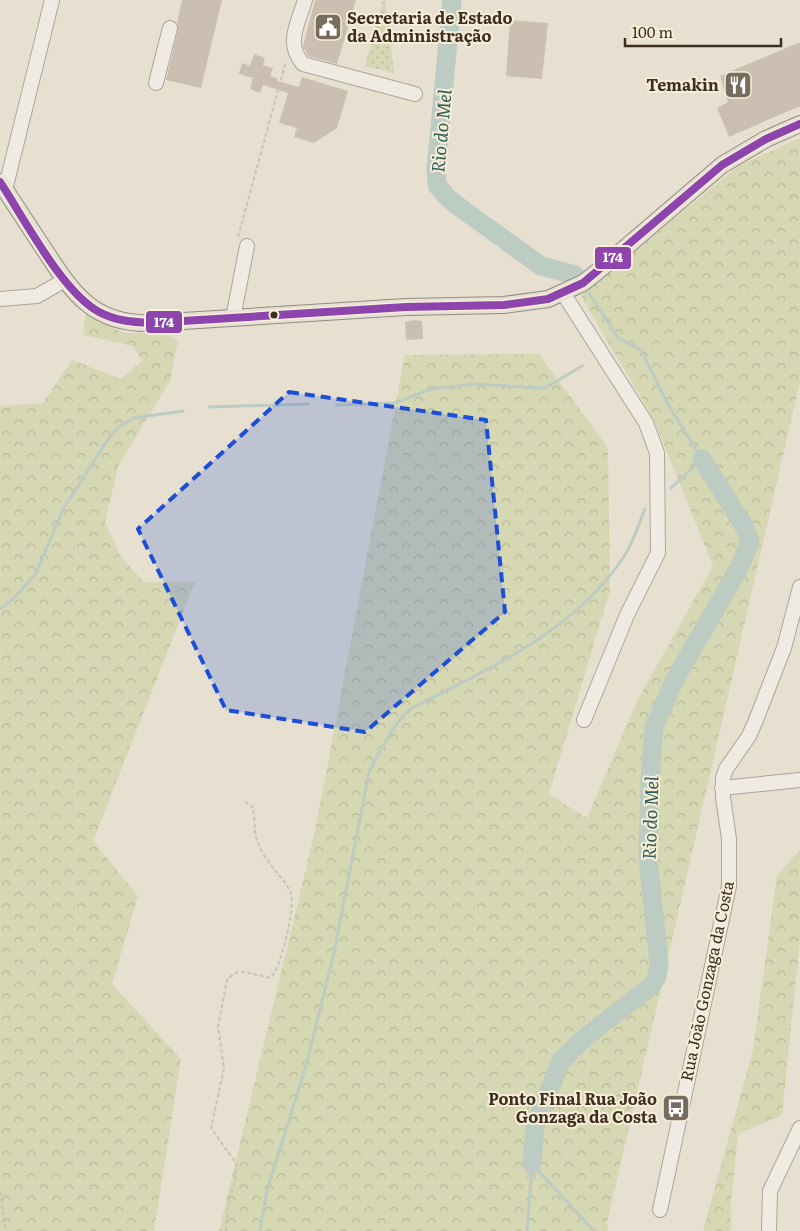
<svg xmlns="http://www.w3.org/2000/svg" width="800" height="1231" font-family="Literata,serif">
	<defs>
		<pattern id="green-dots" width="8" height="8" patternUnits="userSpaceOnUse" patternTransform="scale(1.25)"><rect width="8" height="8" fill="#d6d7b3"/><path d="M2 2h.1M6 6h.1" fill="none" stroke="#b9b99a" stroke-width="1.8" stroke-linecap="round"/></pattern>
		<pattern id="forest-crowns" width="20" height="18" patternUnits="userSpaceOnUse" patternTransform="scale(1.25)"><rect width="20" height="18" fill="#d6d7b3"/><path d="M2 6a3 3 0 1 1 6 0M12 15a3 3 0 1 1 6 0" fill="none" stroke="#b9b99a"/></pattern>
	</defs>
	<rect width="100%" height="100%" fill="#e7e0d1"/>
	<path fill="url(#green-dots)" d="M 383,0 L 385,0 L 394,73 L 365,66 Z"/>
	<path fill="url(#forest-crowns)" d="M 800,138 L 800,382 L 607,1223 L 608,1231 L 219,1231 L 315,831 L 405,355 L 539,354 L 608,448 L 610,590 L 549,794 L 587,818 L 638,699 L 713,566 L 654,420 L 581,296 L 738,166 Z
		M 86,312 L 123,333 L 166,333 L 178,340 L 170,381 L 119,464 L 105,522 L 121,557 L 144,582 L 195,582 L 93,841 L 138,896 L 112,984 L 181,1059 L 154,1231 L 0,1231 L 0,406 L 43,403 L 72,360 L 121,379 L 142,361 L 133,346 L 83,335 Z
		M 800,850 L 800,940 L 782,1115 L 738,1134 L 731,1202 L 731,1231 L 703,1231 L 753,1050 L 777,875 Z"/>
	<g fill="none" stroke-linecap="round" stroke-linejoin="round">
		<path stroke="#bcccc2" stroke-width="3" d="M 589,293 L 618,338 L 641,350 L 666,401 L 702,459 L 671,488
			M 336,405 L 395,403 L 431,389 L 475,384 L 545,388 L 582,366
			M 209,407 L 308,404
			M 0,609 L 14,598 L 35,575 L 64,508 L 108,439 L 120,426 L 134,418 L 183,411
			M 532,1164 L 594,1231
			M 260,1231 L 267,1191 L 307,1062 L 334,953 L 369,772 L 391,732 L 403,716 L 412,708 C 490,668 572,633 623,558 C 633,544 638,525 645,509
			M 527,1231 L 532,1164"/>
		<path stroke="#bcccc2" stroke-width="19" d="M 452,0 L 436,169 L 437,185 L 448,198 L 462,209 L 541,266 L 575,275
			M 532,1164 L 535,1126 L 561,1061 L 582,1040 L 651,986 L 657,977 L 659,964 L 648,858 L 650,779 L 654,727 L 675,679 L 739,568 L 750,542 L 744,526 L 702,459"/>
	</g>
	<path fill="#cbbfb2" d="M 182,0 L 222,0 L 201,88 L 166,80 L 178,30 L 177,23 Z
		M 315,0 L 356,0 L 337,64 L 308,56 L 303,46 Z
		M 510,20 L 548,23 L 542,79 L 506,76 Z
		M 800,42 L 800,106 L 729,137 L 717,108 L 728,102 L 720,76 Z
		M 254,54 L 265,58 L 263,65 L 273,68 L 270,76 L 277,78 L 277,81 L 299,87 L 302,77 L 348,91 L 337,128 L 314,143 L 294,137 L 297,128 L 279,123 L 288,93 L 263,85 L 260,93 L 250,89 L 253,78 L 239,74 L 242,63 L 250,66 Z
		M 414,320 L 422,321 L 423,339 L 406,340 L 405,322 Z"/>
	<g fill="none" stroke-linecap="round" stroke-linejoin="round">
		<g stroke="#ada599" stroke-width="16">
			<path id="minor" d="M 305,0 C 298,24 285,43 303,64 L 415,94
				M 156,83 L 170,28
				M 5,190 L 52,0
				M 563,293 L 646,423 L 657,453 L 658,553 L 627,615 L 584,720
				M 0,299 L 37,296 L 65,280
				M 233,318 L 247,246
				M 722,788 L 800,780
				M 660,1210 L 729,886 L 729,839 L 723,797 L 723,778 L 726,769 L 749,736 L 756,720 L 784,648 L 800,587
				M 769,1231 L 770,1191 L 800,1128"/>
		</g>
		<g stroke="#928b80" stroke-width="18">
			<path id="major" d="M 0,182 C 14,203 28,225 42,246 C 71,290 91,325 151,323 L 406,307 L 504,305 L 548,299 L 583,283 L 597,272 L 722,165 L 766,139 L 800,124"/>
		</g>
		<path stroke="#c8c2b9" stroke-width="2" stroke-dasharray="4 2.5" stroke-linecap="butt" d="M 238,237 L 286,61
			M 0,1192 L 6,1231
			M 226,1231 L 228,1207 L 235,1180 L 236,1163 L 211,1128 L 224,1069 L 218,1026 L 227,980 L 234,973 L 245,972 L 270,978 C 281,969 297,904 290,891 C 281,874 266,864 258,843 C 253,832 256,818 252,806 L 244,801"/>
		<use href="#minor" stroke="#efebe3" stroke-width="14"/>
		<use href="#major" stroke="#e6e1d4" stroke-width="16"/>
		<g stroke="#f7eed8" stroke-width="11">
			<path id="bus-1" d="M 0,182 C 24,218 62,292 99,312 C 116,321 133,322 151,323 L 406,307 L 504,305 L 548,299 L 583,283 L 722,165 L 766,139 L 800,124"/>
		</g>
		<use href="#bus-1" stroke="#8e44ad" stroke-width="8"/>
	</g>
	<path fill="#1d4ed8" fill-opacity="0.2" stroke="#1d4ed8" stroke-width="4" stroke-dasharray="10 6" stroke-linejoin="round" d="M 289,392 L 486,420 L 505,612 L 365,732 L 226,710 L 138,529 Z"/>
	<defs>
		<g id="civic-square" transform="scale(1.4375)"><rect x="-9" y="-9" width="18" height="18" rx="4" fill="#786c5e" stroke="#f7eed8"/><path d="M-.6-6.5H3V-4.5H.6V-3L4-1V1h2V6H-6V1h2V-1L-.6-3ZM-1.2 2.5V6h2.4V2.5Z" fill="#fff"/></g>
		<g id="restaurant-square" transform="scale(1.4375)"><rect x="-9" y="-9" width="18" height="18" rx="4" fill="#786c5e" stroke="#f7eed8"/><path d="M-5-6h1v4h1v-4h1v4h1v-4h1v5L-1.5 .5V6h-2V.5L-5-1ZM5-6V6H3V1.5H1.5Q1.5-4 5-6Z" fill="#fff"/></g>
		<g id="bus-square" transform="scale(1.4375)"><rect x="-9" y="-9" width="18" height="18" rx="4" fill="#786c5e" stroke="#f7eed8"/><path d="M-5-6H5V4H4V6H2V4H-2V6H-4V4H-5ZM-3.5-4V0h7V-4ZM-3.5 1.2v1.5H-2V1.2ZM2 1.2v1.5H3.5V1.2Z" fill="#fff"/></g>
	</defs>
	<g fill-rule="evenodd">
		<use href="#civic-square" x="328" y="27"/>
		<use href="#restaurant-square" x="738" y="85"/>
		<use href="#bus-square" x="676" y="1108"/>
	</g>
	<circle fill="#3d2e20" stroke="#f7eed8" stroke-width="2" cx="274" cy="315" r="4.5"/>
	<g text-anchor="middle" stroke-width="4" stroke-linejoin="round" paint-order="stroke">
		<g font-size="16" font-weight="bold" fill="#3d2e20" stroke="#f7eed8" text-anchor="end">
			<text x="347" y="24" text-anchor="start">Secretaria de Estado<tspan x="347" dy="18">da Administração</tspan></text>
			<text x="719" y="91">Temakin</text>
			<text x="657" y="1105">Ponto Final Rua João<tspan x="657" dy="18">Gonzaga da Costa</tspan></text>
		</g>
		<g font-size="16" fill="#3d2e20" stroke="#f7eed8">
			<text transform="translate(707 981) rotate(-78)" y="6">Rua João Gonzaga da Costa</text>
		</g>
		<g font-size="18" font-style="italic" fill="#2f5d5a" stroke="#f7eed8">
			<text transform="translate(442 131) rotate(-85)" y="6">Rio do Mel</text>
			<text transform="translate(651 818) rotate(-88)" y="6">Rio do Mel</text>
		</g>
	</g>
	<g stroke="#f7eed8" stroke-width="2">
		<rect x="594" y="246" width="38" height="24" rx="5" fill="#8e44ad"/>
		<rect x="145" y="310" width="38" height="24" rx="5" fill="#8e44ad"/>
	</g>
	<g font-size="14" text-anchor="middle" font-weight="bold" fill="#fff">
		<text x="613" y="262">174</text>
		<text x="164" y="327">174</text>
	</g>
	<path d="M625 38v8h156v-8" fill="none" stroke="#3d2e20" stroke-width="2.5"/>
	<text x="632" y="38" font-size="15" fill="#3d2e20" stroke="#f7eed8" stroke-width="4" paint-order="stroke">100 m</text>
</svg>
